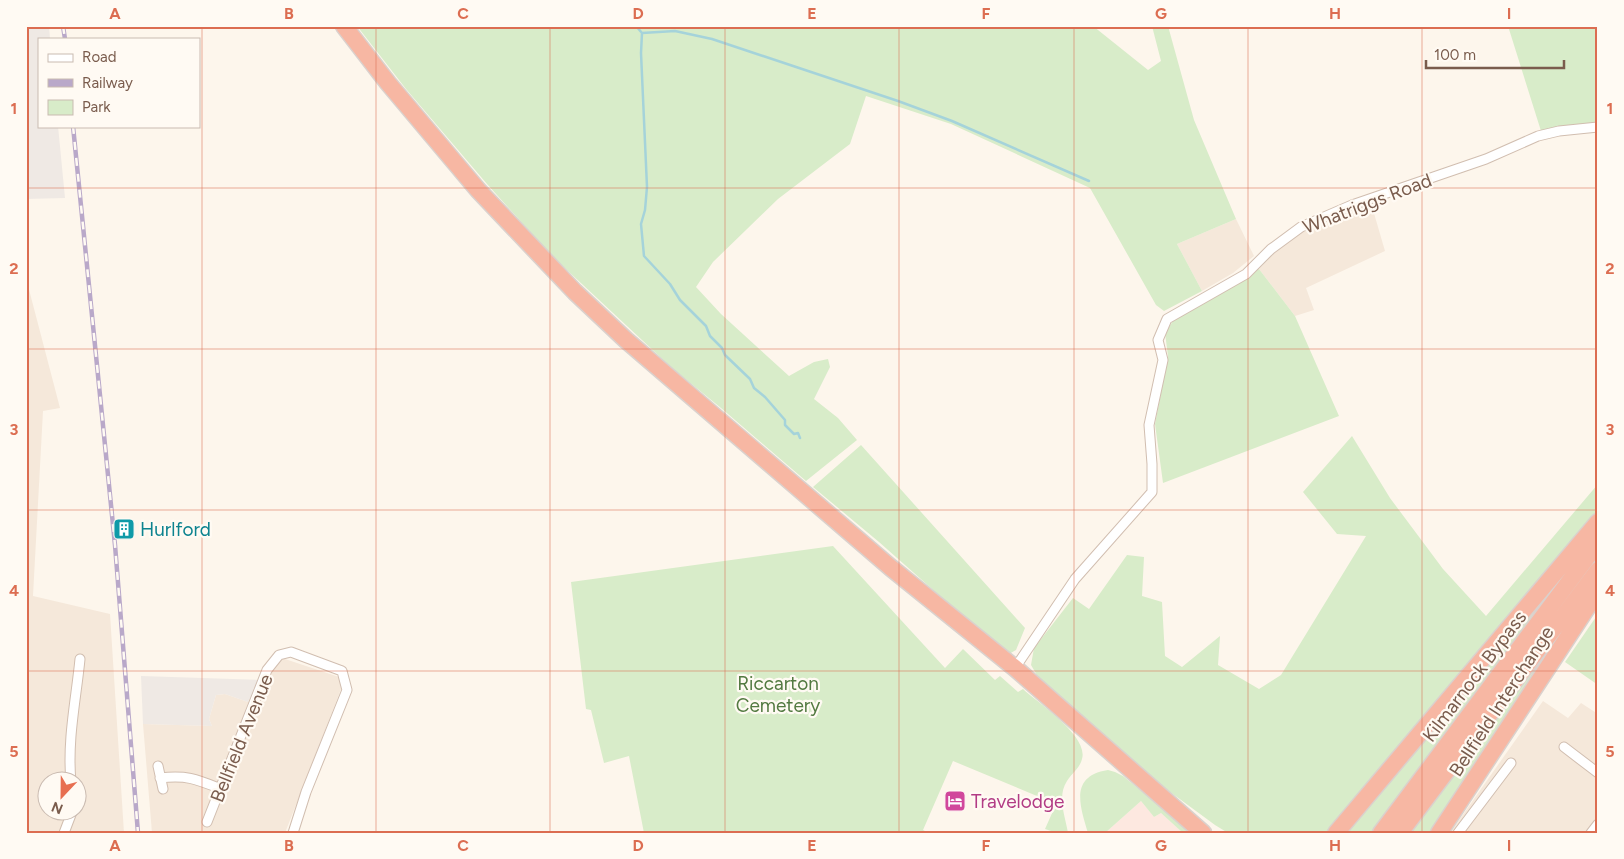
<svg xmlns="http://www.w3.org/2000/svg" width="1624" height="859" font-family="Figtree,sans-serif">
	<rect width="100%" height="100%" fill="#fdf6ec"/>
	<path fill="#f5e8da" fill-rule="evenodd" d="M 1371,203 L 1385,251 L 1306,288 L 1314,310 L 1295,316 L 1259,269 L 1278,249 L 1305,230 Z
		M 1236,219 L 1254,256 L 1233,273 L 1202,291 L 1177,244 Z
		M 26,278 L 60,408 L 43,411 L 33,596 L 110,614 L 124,833 L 26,833 ZM 48,782 L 78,782 L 78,812 L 48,812 Z
		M 273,655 L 345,679 L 285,833 L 152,833 L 143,724 L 212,726 L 209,719 L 216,695 L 225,694 L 248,702 L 260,680 L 262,681 Z
		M 1543,701 L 1568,718 L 1581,703 L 1598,714 L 1598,833 L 1450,833 Z"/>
	<path fill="#fde8e0" d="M 1141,801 L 1154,817 L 1161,813 L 1183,833 L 1105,833 Z"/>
	<path fill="#efe9e4" d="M 26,26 L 49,26 L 50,39 L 39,39 L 39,126 L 58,126 L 65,198 L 26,199 Z
		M 141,676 L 260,680 L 248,702 L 225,694 L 216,695 L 209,719 L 212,726 L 143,724 Z"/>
	<path fill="#d8ecc9" d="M 357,26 L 1093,26 L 1148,70 L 1161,61 L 1152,26 L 1168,26 L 1194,120 L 1236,219 L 1177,244 L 1202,291 L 1164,311 L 1156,305 L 1090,188 L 951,124 L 866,96 L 850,144 L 778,199 L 713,262 L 696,287 L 721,314 L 789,376 L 814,362 L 828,359 L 830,367 L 814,399 L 838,418 L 857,440 L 806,481 L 721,408 L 672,368 L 553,257 L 487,184 L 406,89 Z
		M 1508,26 L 1598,26 L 1598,122 L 1541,131 Z
		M 1259,269 L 1295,316 L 1339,416 L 1163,483 L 1155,424 L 1168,356 L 1165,333 L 1173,321 Z
		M 1352,436 L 1390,498 L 1443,569 L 1486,616 L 1598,484 L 1598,514 L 1329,833 L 1228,833 L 1215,825 L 1162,786 L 1038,677 L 1031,665 L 1034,648 L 1073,598 L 1089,609 L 1127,555 L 1144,557 L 1142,596 L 1162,602 L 1165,656 L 1182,667 L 1220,636 L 1218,665 L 1259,689 L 1281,675 L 1366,536 L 1337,534 L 1303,492 Z
		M 861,445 L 1025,628 L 1016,650 L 1009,654 L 1001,650 L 879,542 L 813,487 Z
		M 833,546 L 945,668 L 963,649 L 995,680 L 1000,676 L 1018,692 L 1023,689 C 1038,703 1089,736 1082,759 C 1080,768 1072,773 1067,781 C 1057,796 1065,816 1068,833 L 1057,833 L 1045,829 L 1053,811 L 1049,801 L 953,761 L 923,830 L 929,833 L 644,833 L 629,756 L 604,763 L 591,710 L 586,709 L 571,582 Z
		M 1546,592 L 1551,597 L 1375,833 L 1343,833 Z
		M 1571,614 L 1575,617 L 1431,833 L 1406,833 Z
		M 1598,614 L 1598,685 L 1565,662 Z
		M 1108,770 L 1115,772 L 1123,776 L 1178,821 L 1189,833 L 1183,833 L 1161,813 L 1154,817 L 1141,801 L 1105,833 L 1088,833 C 1080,806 1069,776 1108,770 Z"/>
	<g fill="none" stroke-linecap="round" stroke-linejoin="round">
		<path stroke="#a5d3da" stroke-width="2.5" d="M 636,26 L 642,33 L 675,31 L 712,39 L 898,101 L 952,121 L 1089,181
			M 642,33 L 641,53 L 647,187 L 645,210 L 641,224 L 644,256 L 670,284 L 680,300 L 706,326 L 710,336 L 722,348 L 725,355 L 750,379 L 754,388 L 765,397 L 785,420 L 785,425 L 794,434 L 798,433 L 800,438"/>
		<g stroke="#d1beb0" stroke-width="11">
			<path id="street" d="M 1015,668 L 1075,579 L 1152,492 L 1152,464 L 1149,425 L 1163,360 L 1158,340 L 1167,319 L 1246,274 L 1271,249 L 1301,227 L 1352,205 L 1486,159 L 1538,136 L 1559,131 L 1598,127
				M 1564,747 L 1598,773
				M 158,766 L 163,789
				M 160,778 C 187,775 196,779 221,789
				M 71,782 C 67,740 76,700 80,659
				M 207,822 L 267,670 L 279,655 L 291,652 L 342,671 L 347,690 L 306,792 L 293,833
				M 64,833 L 72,812
				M 1458,833 L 1511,763
				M 1591,833 L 1598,824"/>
		</g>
		<g stroke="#dad1cd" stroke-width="19">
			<path id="highway" d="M 344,26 L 388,83 L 478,190 L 575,292 L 626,340 L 890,567 L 1015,668 L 1203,833
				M 1336,833 L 1598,522
				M 1381,833 L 1598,543
				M 1400,833 L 1598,570
				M 1439,833 L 1598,591"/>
		</g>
		<use href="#street" stroke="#fff" stroke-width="9"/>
		<use href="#highway" stroke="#f7b7a3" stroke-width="16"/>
		<g stroke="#b9a8c9" stroke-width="4.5">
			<path id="rail" d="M 63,26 L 65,39
				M 73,126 L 115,545 L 138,833"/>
		</g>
		<use href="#rail" stroke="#fffaf3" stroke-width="2.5" stroke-dasharray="8" stroke-linecap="butt"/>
	</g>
	<path fill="none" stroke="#dc6d51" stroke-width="1" stroke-opacity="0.55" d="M 202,26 L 202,833M 376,26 L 376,833M 550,26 L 550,833M 725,26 L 725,833M 899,26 L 899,833M 1074,26 L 1074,833M 1248,26 L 1248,833M 1422,26 L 1422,833M 26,188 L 1598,188M 26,349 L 1598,349M 26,510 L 1598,510M 26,671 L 1598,671"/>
	<defs>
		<g id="building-square" transform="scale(1.125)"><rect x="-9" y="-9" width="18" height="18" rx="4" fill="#0f9aa8" stroke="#fffaf3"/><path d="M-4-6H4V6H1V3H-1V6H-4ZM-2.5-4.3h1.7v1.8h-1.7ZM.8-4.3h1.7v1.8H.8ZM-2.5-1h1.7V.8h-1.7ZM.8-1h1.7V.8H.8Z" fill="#fff"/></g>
		<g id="hotel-square" transform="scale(1.125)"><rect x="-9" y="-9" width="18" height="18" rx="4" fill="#d1479c" stroke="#fffaf3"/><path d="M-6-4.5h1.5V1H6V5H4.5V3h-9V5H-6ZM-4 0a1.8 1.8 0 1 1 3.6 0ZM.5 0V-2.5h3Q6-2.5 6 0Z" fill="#fff"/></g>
	</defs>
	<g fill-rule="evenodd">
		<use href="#building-square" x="124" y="529"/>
		<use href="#hotel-square" x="955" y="801"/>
	</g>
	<g text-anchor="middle" stroke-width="4.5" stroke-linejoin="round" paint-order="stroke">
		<g font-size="19" fill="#7a5c4d" stroke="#fffaf3">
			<text transform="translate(1367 203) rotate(-21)" y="7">Whatriggs Road</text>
			<text transform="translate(1474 676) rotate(-53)" y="7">Kilmarnock Bypass</text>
			<text transform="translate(1501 701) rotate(-57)" y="7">Bellfield Interchange</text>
			<text transform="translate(241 738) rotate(-68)" y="7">Bellfield Avenue</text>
		</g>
		<g font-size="19" fill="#0d838f" stroke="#fffaf3" text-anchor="start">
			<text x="140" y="536">Hurlford</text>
		</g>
		<g font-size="19" fill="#537a41" stroke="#fffaf3">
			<text x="778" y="690">Riccarton<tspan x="778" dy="22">Cemetery</tspan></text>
		</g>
		<g font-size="19" fill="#b23c85" stroke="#fffaf3" text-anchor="start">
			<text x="971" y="808">Travelodge</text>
		</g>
	</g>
	<rect width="1624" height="859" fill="none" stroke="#fffaf3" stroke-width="55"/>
	<rect x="38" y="38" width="162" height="90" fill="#fffaf3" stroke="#cabbb1"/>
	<rect x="48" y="54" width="25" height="8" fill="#ffffff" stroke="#cabbb1"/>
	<text x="82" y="62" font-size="15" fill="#7a5c4d">Road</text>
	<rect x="48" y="79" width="25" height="8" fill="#b9a8c9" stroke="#cabbb1"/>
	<text x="82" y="88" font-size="15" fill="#7a5c4d">Railway</text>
	<rect x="48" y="100" width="25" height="15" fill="#d8ecc9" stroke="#cabbb1"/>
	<text x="82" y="112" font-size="15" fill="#7a5c4d">Park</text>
	<g transform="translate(62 796) rotate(202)"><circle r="24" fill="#fffaf3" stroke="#cabbb1"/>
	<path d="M0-4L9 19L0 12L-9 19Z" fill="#e76f51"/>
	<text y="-8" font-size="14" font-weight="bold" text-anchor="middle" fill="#7a5c4d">N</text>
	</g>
	<path d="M1426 60v8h138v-8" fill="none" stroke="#7a5c4d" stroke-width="2.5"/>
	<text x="1434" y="60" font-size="15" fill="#7a5c4d" stroke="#fffaf3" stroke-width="4" paint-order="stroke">100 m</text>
	<rect x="28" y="28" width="1568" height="804" fill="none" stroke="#dc6d51" stroke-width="2"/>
	<g font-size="16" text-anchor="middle" font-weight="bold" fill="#dc6d51">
		<text x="115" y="19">A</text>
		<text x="289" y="19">B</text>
		<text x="463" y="19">C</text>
		<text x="638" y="19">D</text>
		<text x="812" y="19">E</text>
		<text x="986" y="19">F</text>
		<text x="1161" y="19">G</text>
		<text x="1335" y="19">H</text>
		<text x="1509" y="19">I</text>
		<text x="14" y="114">1</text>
		<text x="1610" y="114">1</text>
		<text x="14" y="274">2</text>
		<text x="1610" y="274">2</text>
		<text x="14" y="435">3</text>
		<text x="1610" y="435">3</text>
		<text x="14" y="596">4</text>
		<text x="1610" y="596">4</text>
		<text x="14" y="757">5</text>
		<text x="1610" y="757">5</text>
		<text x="115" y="851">A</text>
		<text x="289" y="851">B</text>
		<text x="463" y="851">C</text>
		<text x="638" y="851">D</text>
		<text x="812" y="851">E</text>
		<text x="986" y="851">F</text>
		<text x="1161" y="851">G</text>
		<text x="1335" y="851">H</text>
		<text x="1509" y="851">I</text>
	</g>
</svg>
